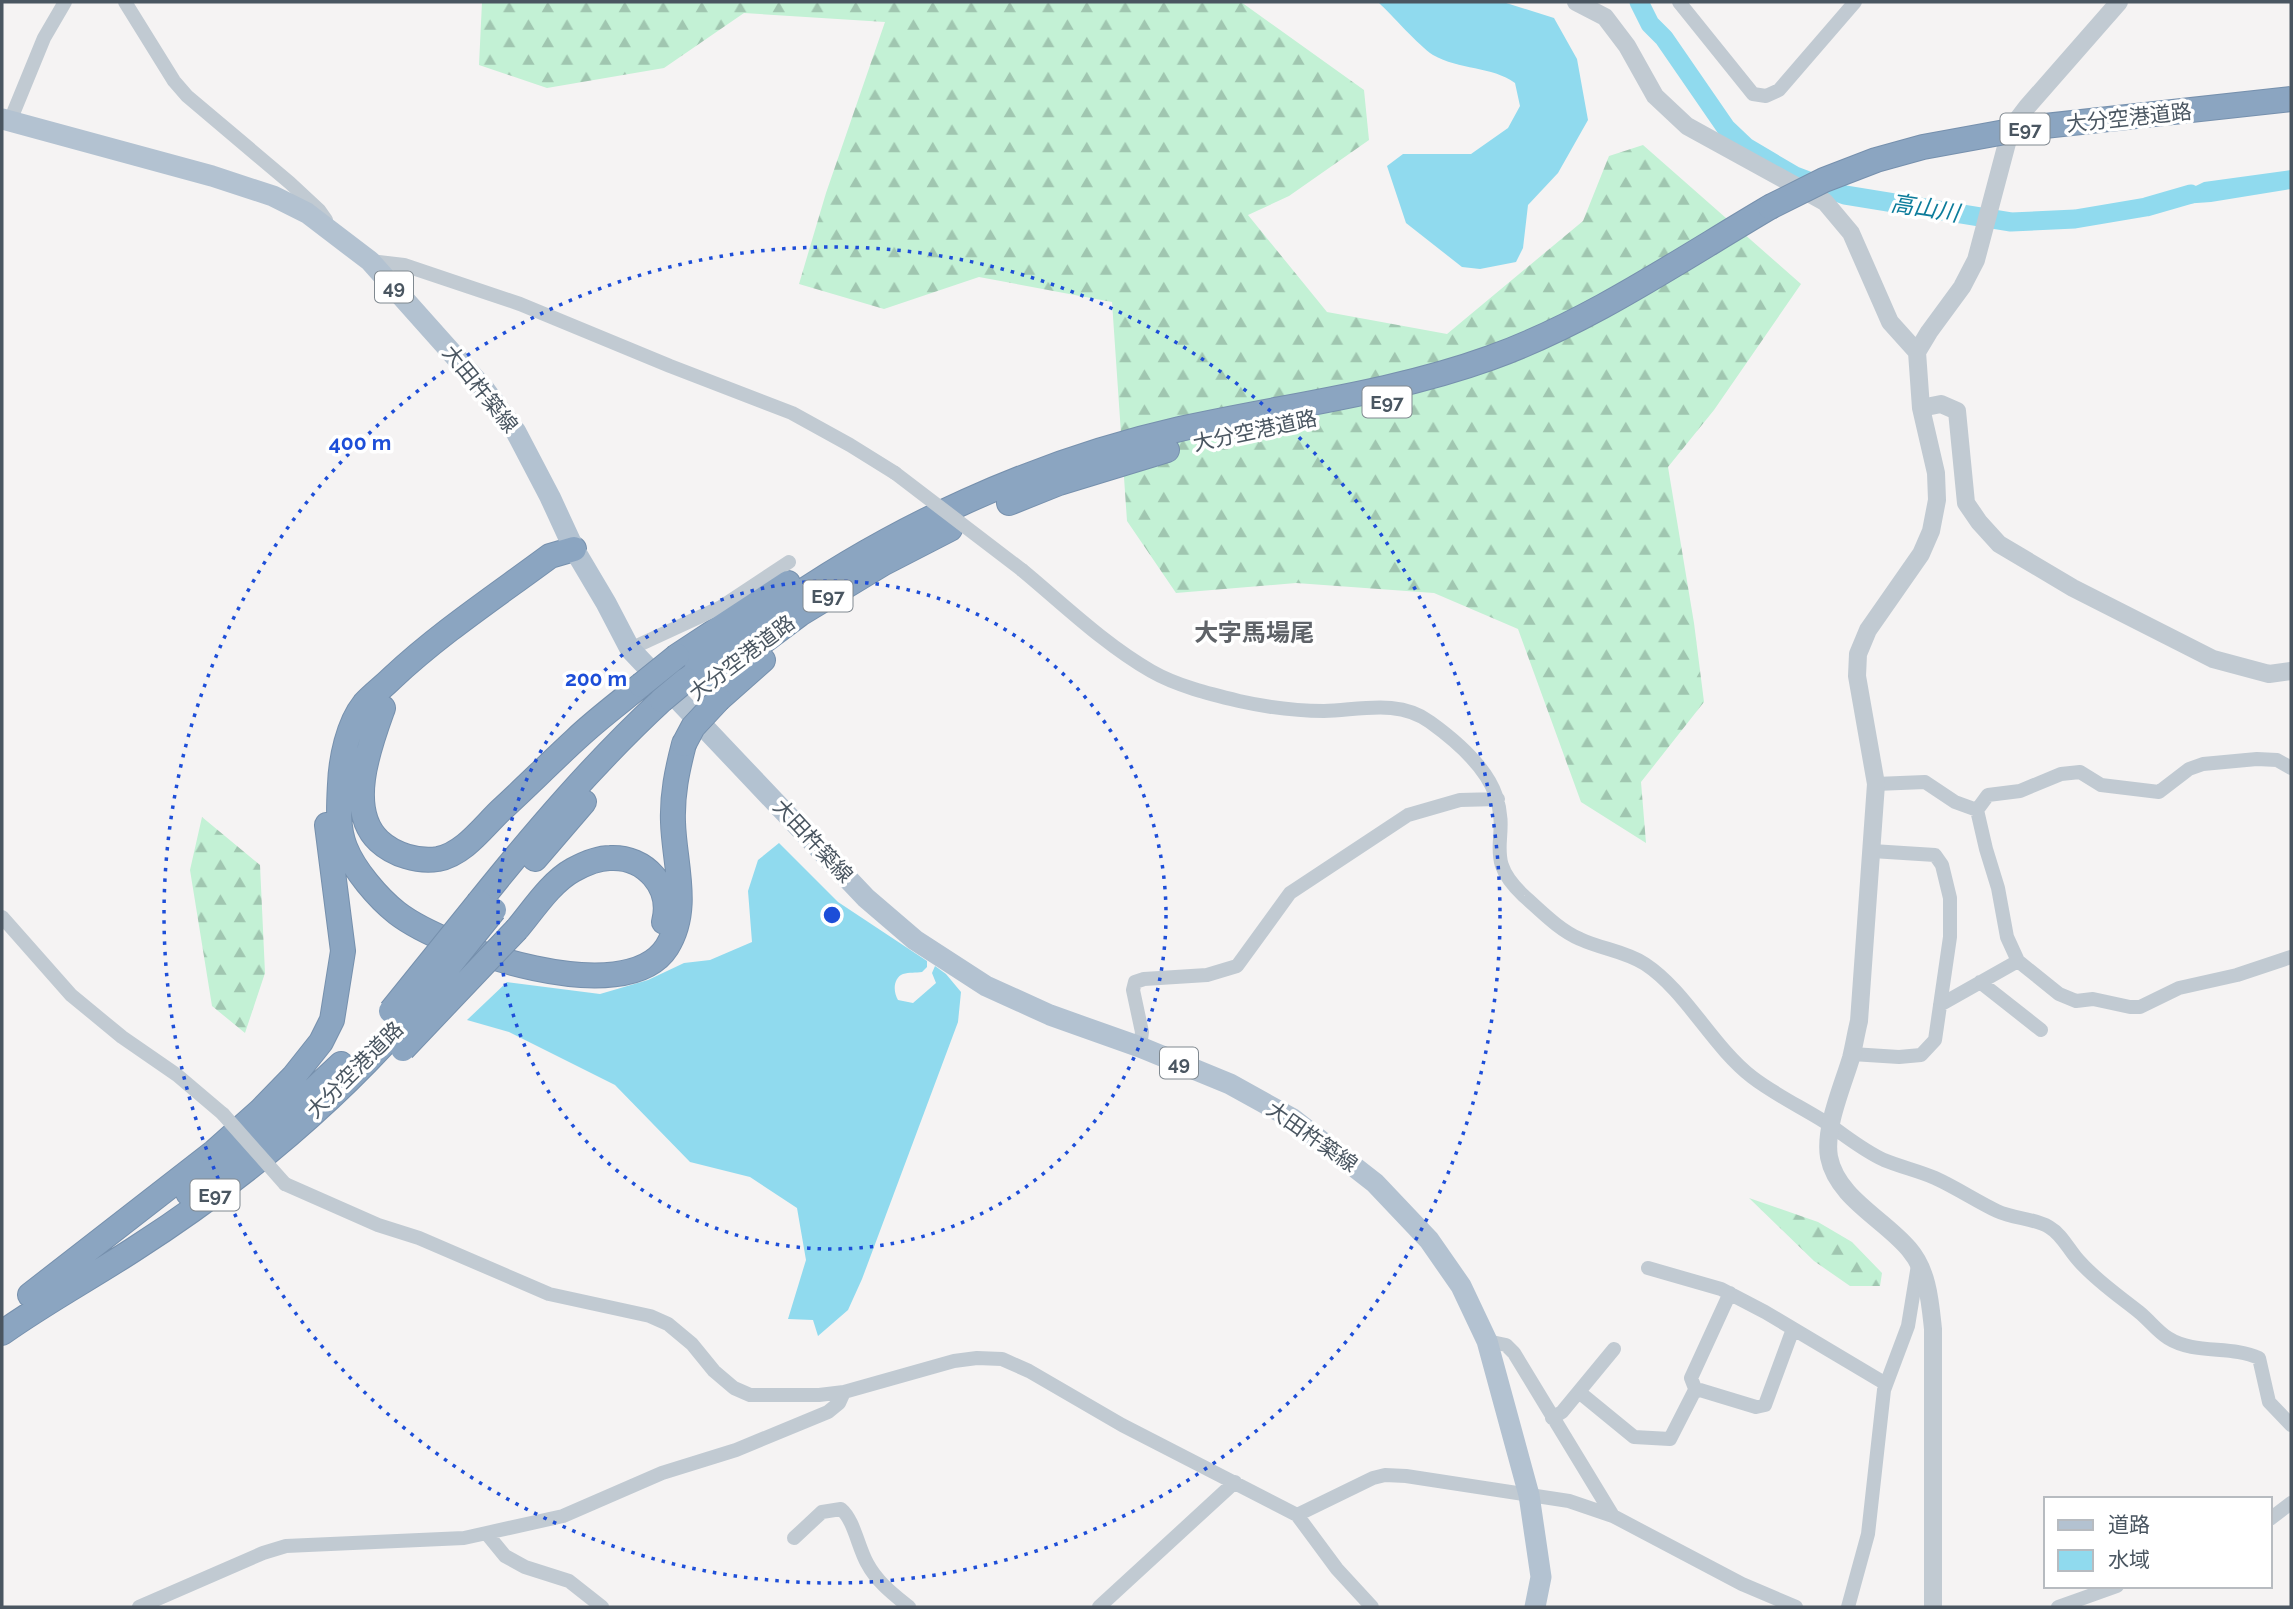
<svg xmlns="http://www.w3.org/2000/svg" width="2293" height="1609" font-family="Raleway,'Noto Sans JP',sans-serif">
	<defs>
		<pattern id="forest-firs" width="22" height="20" patternUnits="userSpaceOnUse" patternTransform="scale(1.75)"><rect width="22" height="20" fill="#c3f1d5"/><path d="M5 1l3.5 6h-7zM16 11l3.5 6h-7z" fill="#a0c6b0"/></pattern>
	</defs>
	<rect width="100%" height="100%" fill="#f5f3f3"/>
	<path fill="url(#forest-firs)" d="M 482,2 L 1241,2 L 1364,90 L 1369,140 L 1289,196 L 1248,215 L 1327,312 L 1447,334 L 1583,221 L 1609,156 L 1643,145 L 1801,284 L 1714,410 L 1668,467 L 1694,623 L 1704,702 L 1641,782 L 1646,843 L 1581,802 L 1518,629 L 1434,593 L 1296,583 L 1176,593 L 1127,521 L 1112,302 L 979,277 L 884,309 L 799,284 L 826,193 L 885,22 L 744,13 L 664,68 L 547,88 L 479,65 Z
		M 202,817 L 260,865 L 265,973 L 245,1033 L 212,1006 L 190,870 Z
		M 1749,1198 L 1818,1222 L 1852,1242 L 1882,1273 L 1880,1286 L 1850,1286 L 1814,1261 Z"/>
	<path fill="#90daee" d="M 1378,2 L 1503,2 L 1554,18 L 1577,59 L 1588,120 L 1558,173 L 1528,205 L 1523,248 L 1516,262 L 1480,269 L 1462,267 L 1406,223 L 1387,166 L 1403,154 L 1471,154 L 1508,128 L 1520,106 L 1515,83 C 1492,66 1459,70 1433,55 C 1418,45 1392,15 1378,2 Z
		M 2291,170 L 2291,189 L 2211,202 L 2154,206 L 2204,182 Z
		M 779,843 L 838,902 L 927,961 L 927,967 L 922,972 C 916,973 909,972 903,974 C 893,978 893,992 898,1000 L 913,1003 L 936,983 L 932,973 L 935,966 L 946,974 L 961,992 L 958,1022 L 862,1279 L 848,1310 L 818,1336 L 813,1320 L 788,1319 L 806,1260 L 797,1208 L 750,1177 L 690,1162 L 615,1085 L 509,1032 L 467,1020 L 507,982 L 600,994 L 648,980 L 684,963 L 710,960 L 752,942 L 748,891 L 758,860 Z"/>
	<g fill="none" stroke-linecap="round" stroke-linejoin="round">
		<path stroke="#90daee" stroke-width="19" d="M 1639,2 L 1650,24 L 1664,38 L 1726,128 L 1746,147 L 1795,176 L 1845,195 L 2011,222 L 2075,219 L 2146,207 L 2191,194"/>
		<g stroke="#7690ad" stroke-width="26">
			<path id="motorway" d="M 1009,503 L 1059,483 L 1167,450
				M 574,549 L 550,556 C 496,596 440,633 391,679 C 383,687 372,695 364,704 C 348,724 341,759 340,784 C 339,804 337,827 345,847 C 354,870 378,898 397,913 C 445,950 626,1012 667,947 C 691,909 674,863 673,822 C 672,795 677,771 684,744
				M 677,656 L 788,583
				M 686,680 C 714,657 742,634 771,613 C 892,527 1035,462 1180,429 C 1283,406 1390,394 1490,358 C 1588,323 1680,260 1770,207
				M 712,680 L 800,614 L 884,563 L 950,529
				M 719,699 L 763,660
				M 383,708 C 370,744 345,809 379,841 C 394,855 418,862 438,859 C 464,854 483,827 501,810 C 526,787 550,763 575,740 C 596,720 619,703 641,685
				M 535,859 L 584,802
				M 479,902 C 536,831 595,762 662,700
				M 517,929 C 533,910 551,882 573,870 C 584,864 598,858 610,858 C 645,856 673,887 664,922
				M 188,1193 L 279,1122 L 341,1064
				M 30,1295 L 214,1152 L 260,1111 L 294,1076 L 321,1042 L 332,1020 L 343,951 L 327,825
				M 2,1333 C 44,1303 90,1278 133,1250 C 233,1186 324,1112 403,1023"/>
		</g>
		<path stroke="#c1cad2" stroke-width="14" d="M 125,2 L 174,81 L 187,96 L 290,183 L 319,210 L 326,220
			M 1679,2 L 1753,94 L 1766,96 L 1779,90 L 1855,2
			M 10,121 L 44,38 L 65,2
			M 370,261 L 404,265 L 520,304 L 670,366 L 792,413 L 850,445 L 895,473
			M 1022,570 C 1063,604 1104,644 1151,671 C 1177,686 1210,694 1239,701 C 1266,707 1296,711 1324,711 C 1360,710 1399,699 1430,722 C 1455,740 1486,766 1496,796 C 1511,841 1481,856 1524,896 C 1541,911 1559,930 1580,939 C 1601,949 1625,951 1645,964 C 1686,991 1712,1046 1752,1077 C 1774,1094 1801,1107 1825,1122 C 1845,1135 1862,1150 1884,1160 C 1901,1167 1919,1171 1935,1178 C 1957,1188 1976,1201 1997,1211 C 2014,1219 2034,1218 2049,1227 C 2063,1235 2069,1251 2080,1262 C 2098,1282 2119,1296 2139,1312 C 2149,1320 2158,1332 2168,1338 C 2195,1355 2231,1345 2259,1358 L 2269,1402 L 2291,1425
			M 630,649 L 721,607 L 789,562
			M 2291,768 L 2277,760 L 2257,759 L 2203,764 L 2189,769 L 2159,792 L 2101,785 L 2080,772 L 2061,774 L 2020,791 L 1988,795 L 1977,810 L 1986,849 L 1998,888 L 2007,937 L 2018,961 L 2059,994 L 2076,1001 L 2093,999 L 2130,1007 L 2140,1007 L 2179,988 L 2237,975 L 2291,957
			M 1876,784 L 1925,782 L 1955,802 L 1977,810
			M 2,917 L 71,995 L 122,1037 L 177,1075 L 223,1114
			M 1980,982 L 2041,1030
			M 1940,1005 L 2018,961
			M 1140,1047 L 1142,1032 L 1133,990 L 1135,982 L 1144,979 L 1207,975 L 1237,966 L 1290,893 L 1408,815 L 1460,800 L 1498,799
			M 1852,1054 L 1899,1057 L 1921,1055 L 1935,1040 L 1950,937 L 1950,898 L 1942,865 L 1935,855 L 1872,851
			M 285,1184 L 378,1225 L 419,1238 L 549,1294 L 650,1316 L 668,1324 L 692,1344 L 714,1371 L 734,1388 L 750,1395 L 819,1395 L 844,1392 L 954,1361 L 977,1358 L 1002,1359 L 1029,1371 L 1122,1425 L 1297,1515 L 1337,1569 L 1372,1607
			M 1648,1268 L 1721,1289 L 1765,1312 L 1886,1384
			M 1487,1341 L 1506,1345 L 1514,1353 L 1613,1516
			M 1696,1391 L 1691,1378 L 1730,1293
			M 1579,1392 L 1634,1437 L 1670,1439 L 1694,1392 L 1700,1390 L 1756,1407 L 1765,1405 L 1793,1329
			M 1552,1418 L 1562,1412 L 1614,1349
			M 1297,1515 L 1373,1478 L 1385,1475 L 1406,1476 L 1569,1501 L 1613,1516 L 1742,1584 L 1796,1607
			M 2270,1519 L 2291,1503
			M 487,1534 L 505,1556 L 525,1567 L 569,1581 L 602,1607
			M 794,1538 L 822,1512 L 841,1509 C 854,1520 858,1547 867,1563 C 877,1582 893,1594 909,1607
			M 139,1607 L 263,1553 L 286,1546 L 464,1538 L 563,1516 L 662,1473 L 736,1450 L 828,1412 L 839,1403 L 844,1392
			M 1099,1607 L 1235,1482
			M 1848,1607 L 1868,1534 L 1884,1390 L 1908,1326 L 1918,1265
			M 2058,1607 L 2117,1586"/>
		<path stroke="#c1cad2" stroke-width="18" d="M 1576,2 L 1605,17 L 1627,46 L 1655,96 L 1687,126 L 1825,202 L 1851,233 L 1890,322 L 1917,352
			M 1921,408 L 1941,404 L 1957,411 L 1966,503 L 1979,522 L 1999,544 L 2073,588 L 2213,659 L 2269,674 L 2291,671
			M 1933,1607 L 1933,1329 C 1930,1301 1928,1271 1909,1249 C 1884,1219 1837,1198 1829,1157 C 1824,1128 1843,1085 1851,1058 C 1854,1046 1856,1033 1859,1021 L 1876,784 L 1857,676 L 1858,654 L 1868,630 L 1921,554 L 1931,531 L 1937,500 L 1936,473 L 1921,408 L 1917,352 L 1929,332 L 1962,287 L 1976,260 L 2011,128 L 2027,107 L 2119,2"/>
		<path stroke="#b3c2d1" stroke-width="21" d="M 2,119 L 212,176 L 273,196 L 307,213 L 370,261 L 485,390 L 516,432 L 550,497 L 574,549 L 606,603 L 630,649 L 866,898 L 915,940 L 986,986 L 1050,1015 L 1140,1047 L 1230,1084 L 1293,1119 L 1375,1183 L 1429,1240 L 1461,1286 L 1487,1341 L 1529,1495 L 1541,1577 L 1535,1607"/>
		<use href="#motorway" stroke="#8ba5c1" stroke-width="24"/>
		<g stroke="#7690ad" stroke-width="26" stroke-linecap="butt">
			<path id="motorway-bridge" d="M 1770,207 L 1824,180 L 1876,160 L 1923,147 L 2027,128 L 2291,99
				M 641,685 L 677,656
				M 662,700 L 686,680
				M 684,744 L 693,727 L 719,699
				M 391,1011 L 479,902
				M 403,1023 L 494,910
				M 403,1049 L 517,929"/>
		</g>
		<path stroke="#c1cad2" stroke-width="14" d="M 895,473 L 1022,570
			M 223,1114 L 285,1184"/>
		<use href="#motorway-bridge" stroke="#8ba5c1" stroke-width="24"/>
	</g>
	<g fill="none" stroke="#1d4ed8" stroke-width="3.5" stroke-dasharray="3.5 7">
		<circle cx="832" cy="915" r="334"/>
		<circle cx="832" cy="915" r="668"/>
	</g>
	<g text-anchor="middle" stroke-width="7" stroke-linejoin="round" paint-order="stroke">
		<g fill="#fff" stroke="#808990" stroke-width="2">
			<rect x="2000.5" y="113.5" width="49" height="31" rx="5"/>
			<rect x="375" y="271.5" width="38" height="31" rx="5"/>
			<rect x="1362.5" y="386.5" width="49" height="31" rx="5"/>
			<rect x="803.5" y="580.5" width="49" height="31" rx="5"/>
			<rect x="1160" y="1047.5" width="38" height="31" rx="5"/>
			<rect x="190.5" y="1179.5" width="49" height="31" rx="5"/>
		</g>
		<g font-size="19" font-weight="bold" fill="#4a5661">
			<text x="2025" y="136">E97</text>
			<text x="394" y="294">49</text>
			<text x="1387" y="409">E97</text>
			<text x="828" y="603">E97</text>
			<text x="1179" y="1070">49</text>
			<text x="215" y="1202">E97</text>
		</g>
		<g font-size="21" fill="#4a5661" stroke="#fff">
			<text transform="translate(2129 118) rotate(-6)" y="7">大分空港道路</text>
			<text transform="translate(480 389) rotate(51)" y="7">大田杵築線</text>
			<text transform="translate(1255 431) rotate(-12)" y="7">大分空港道路</text>
			<text transform="translate(742 658) rotate(-37)" y="7">大分空港道路</text>
			<text transform="translate(813 841) rotate(47)" y="7">大田杵築線</text>
			<text transform="translate(355 1070) rotate(-45)" y="7">大分空港道路</text>
			<text transform="translate(1312 1137) rotate(35)" y="7">大田杵築線</text>
		</g>
		<g font-size="23" font-style="italic" fill="#0c7c9b" stroke="#fff">
			<text transform="translate(1925 208) rotate(9)" y="8">高山川</text>
		</g>
		<g font-size="24" font-weight="bold" fill="#5f6368" stroke="#fff">
			<text x="1254" y="641">大字馬場尾</text>
		</g>
	</g>
	<circle cx="832" cy="915" r="10" fill="#1d4ed8" stroke="#fff" stroke-width="3.5"/>
	<g font-size="21" text-anchor="middle" font-weight="bold" fill="#1d4ed8" stroke="#fff" stroke-width="7" stroke-linejoin="round" paint-order="stroke">
		<text x="360" y="450">400 m</text>
		<text x="596" y="686">200 m</text>
	</g>
	<rect width="2293" height="1609" fill="none" stroke="#4a5661" stroke-width="7"/>
	<rect x="2044" y="1497" width="228" height="91" fill="#ffffff" stroke="#b7bbc0" stroke-width="2"/>
	<rect x="2058" y="1520" width="35" height="10" fill="#b3c2d1" stroke="#b7bbc0" stroke-width="2"/>
	<text x="2108" y="1532" font-size="21" fill="#4a5661">道路</text>
	<rect x="2058" y="1550" width="35" height="21" fill="#90daee" stroke="#b7bbc0" stroke-width="2"/>
	<text x="2108" y="1567" font-size="21" fill="#4a5661">水域</text>
</svg>
